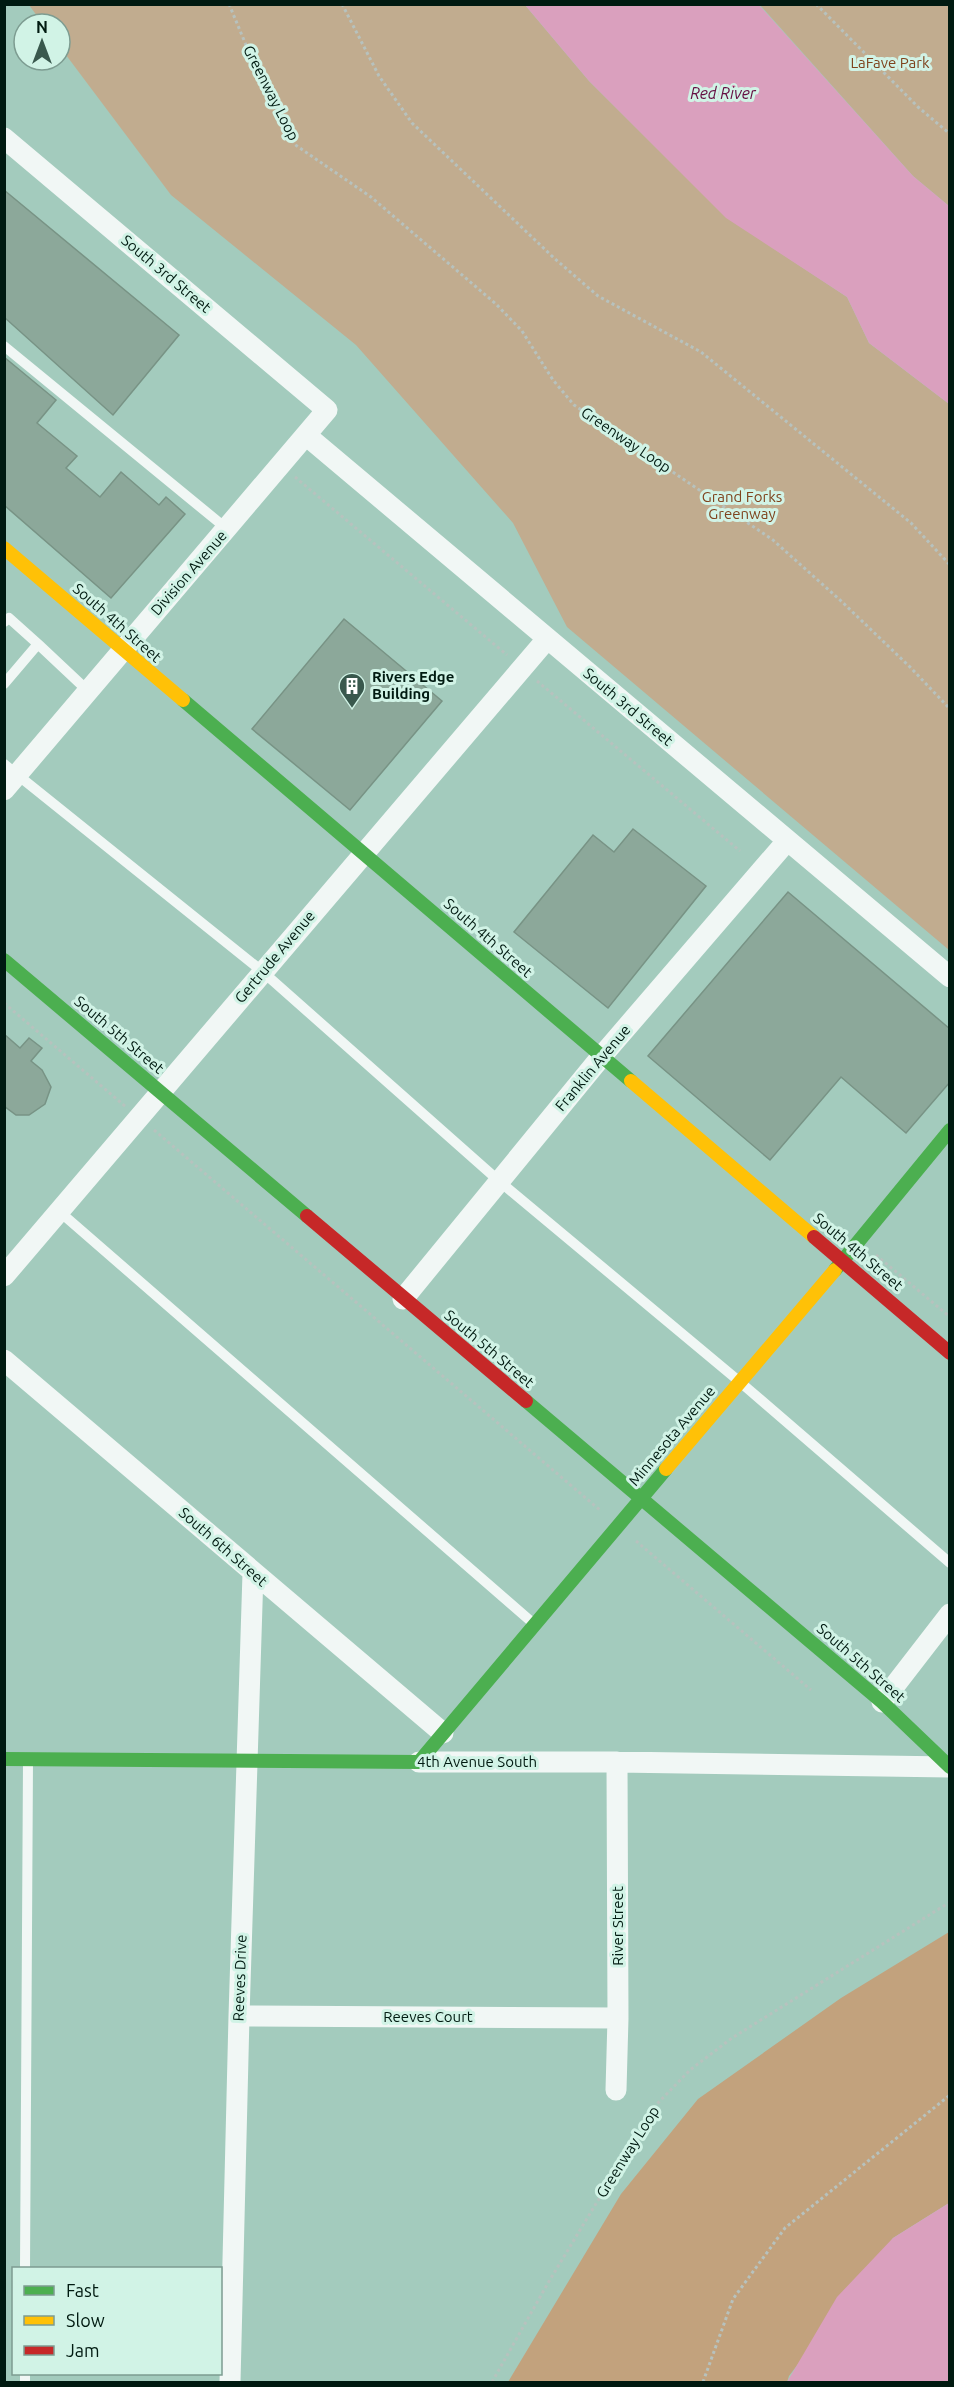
<svg xmlns="http://www.w3.org/2000/svg" width="954" height="2387" font-family="Ubuntu,sans-serif">
	<rect width="100%" height="100%" fill="#a3cbbd"/>
	<path fill="#c1ac8f" d="M 29,5 L 525,5 L 589,81 L 726,217 L 847,297 L 869,343 L 949,404 L 949,950 L 567,627 L 513,523 L 356,345 L 171,195 L 60,47 L 60,24 L 43,24 Z
		M 760,5 L 949,5 L 949,206 L 913,176 Z"/>
	<path fill="#c2a27d" d="M 949,1932 L 949,2203 L 893,2238 L 789,2376 L 787,2382 L 508,2382 L 621,2194 L 698,2099 L 841,1998 Z"/>
	<path fill="#daa0be" d="M 525,5 L 759,5 L 913,176 L 949,206 L 949,404 L 869,343 L 847,297 L 726,218 L 589,81 Z
		M 949,2203 L 949,2382 L 787,2382 L 837,2297 L 893,2238 Z"/>
	<path fill="#8ca89a" stroke="#789385" stroke-width="1.5" d="M 4,190 L 179,335 L 113,415 L 4,317 Z
		M 4,357 L 56,400 L 37,423 L 77,456 L 66,468 L 100,497 L 121,472 L 159,505 L 166,497 L 185,514 L 111,598 L 4,505 Z
		M 344,619 L 442,701 L 350,810 L 252,729 Z
		M 633,829 L 706,886 L 608,1008 L 514,932 L 593,835 L 614,852 Z
		M 788,892 L 950,1029 L 950,1082 L 906,1133 L 841,1077 L 770,1160 L 648,1056 Z
		M 4,1034 L 20,1048 L 29,1038 L 42,1048 L 31,1061 L 42,1070 L 51,1087 L 45,1104 L 29,1115 L 16,1115 L 4,1106 Z"/>
	<g fill="none" stroke-linecap="round" stroke-linejoin="round">
		<path stroke="#b7c2be" stroke-width="3" stroke-dasharray="3 3" stroke-linecap="butt" d="M 229,4 L 253,62 L 294,144 L 371,197 L 496,304 L 522,331 L 553,380 L 574,405 L 773,540 L 839,599 L 910,667 L 950,709
			M 342,4 L 379,76 L 412,123 L 554,258 L 598,296 L 701,352 L 911,523 L 950,565
			M 816,4 L 918,107 L 950,134
			M 295,477 L 507,655
			M 537,681 L 740,851
			M 4,1003 L 126,1107
			M 154,1130 L 601,1511
			M 876,1255 L 950,1317
			M 636,1541 L 811,1690
			M 492,2382 L 548,2283 L 655,2106 L 690,2070 L 732,2038 L 950,1902
			M 703,2382 L 733,2299 L 785,2228 L 950,2095"/>
		<path stroke="#f1f7f5" stroke-width="10" d="M 4,346 L 227,529
			M 4,622 L 9,618 L 38,644
			M 4,684 L 38,644 L 88,691
			M 4,764 L 263,972 L 499,1181 L 740,1382 L 950,1563
			M 60,1212 L 534,1624
			M 25,2268 L 28,1762
			M 25,2382 L 25,2374"/>
		<path stroke="#f1f7f5" stroke-width="21" d="M 4,138 L 327,410 L 4,790
			M 307,436 L 950,977
			M 4,1276 C 186,1065 365,850 547,639
			M 403,1299 L 601,1057 L 787,841
			M 4,1360 L 443,1733
			M 882,1702 L 950,1614
			M 419,1762 L 617,1762 L 950,1767
			M 239,2016 L 618,2018
			M 616,2090 L 618,2018 L 617,1762
			M 230,2382 L 239,2016 L 253,1573"/>
		<path stroke="#4caf50" stroke-width="14" d="M 183,700 L 631,1081
			M 4,960 L 307,1216
			M 835,1270 L 950,1130
			M 526,1401 L 882,1702 L 950,1767
			M 4,1759 L 419,1762 L 666,1469"/>
		<path stroke="#ffc107" stroke-width="14" d="M 4,548 L 183,700
			M 631,1081 L 814,1237
			M 666,1469 L 835,1270"/>
		<path stroke="#c62828" stroke-width="14" d="M 307,1216 L 526,1401
			M 814,1237 L 950,1353"/>
	</g>
	<defs>
		<g id="building-pin" transform="scale(1.35)"><path d="M0 17L-7.5 6A9.5 9.5 0 1 1 7.5 6Z" fill="#39584d" stroke="#d1f3e6"/><path d="M-4-6H4V6H1V3H-1V6H-4ZM-2.5-4.3h1.7v1.8h-1.7ZM.8-4.3h1.7v1.8H.8ZM-2.5-1h1.7V.8h-1.7ZM.8-1h1.7V.8H.8Z" fill="#fff"/></g>
	</defs>
	<g fill-rule="evenodd">
		<use href="#building-pin" x="352" y="686"/>
	</g>
	<g text-anchor="middle" stroke-width="6" stroke-linejoin="round" paint-order="stroke">
		<g font-size="15" fill="#7f431d" stroke="#d1f3e6">
			<text x="890" y="68">LaFave Park</text>
			<text x="742" y="502">Grand Forks<tspan x="742" dy="17">Greenway</tspan></text>
		</g>
		<g font-size="15" fill="#001a11" stroke="#d1f3e6">
			<text transform="translate(271 93) rotate(63)" y="5">Greenway Loop</text>
			<text transform="translate(166 274) rotate(40)" y="5">South 3rd Street</text>
			<text transform="translate(626 440) rotate(34)" y="5">Greenway Loop</text>
			<text transform="translate(189 573) rotate(-49)" y="5">Division Avenue</text>
			<text transform="translate(117 623) rotate(41)" y="5">South 4th Street</text>
			<text transform="translate(628 707) rotate(40)" y="5">South 3rd Street</text>
			<text transform="translate(488 938) rotate(41)" y="5">South 4th Street</text>
			<text transform="translate(275 957) rotate(-50)" y="5">Gertrude Avenue</text>
			<text transform="translate(119 1035) rotate(40)" y="5">South 5th Street</text>
			<text transform="translate(593 1068) rotate(-50)" y="5">Franklin Avenue</text>
			<text transform="translate(858 1252) rotate(40)" y="5">South 4th Street</text>
			<text transform="translate(489 1349) rotate(40)" y="5">South 5th Street</text>
			<text transform="translate(672 1436) rotate(-50)" y="5">Minnesota Avenue</text>
			<text transform="translate(223 1547) rotate(41)" y="5">South 6th Street</text>
			<text transform="translate(861 1663) rotate(41)" y="5">South 5th Street</text>
			<text x="477" y="1767">4th Avenue South</text>
			<text transform="translate(618 1926) rotate(-90)" y="5">River Street</text>
			<text transform="translate(240 1978) rotate(-88)" y="5">Reeves Drive</text>
			<text x="428" y="2022">Reeves Court</text>
			<text transform="translate(628 2152) rotate(-58)" y="5">Greenway Loop</text>
		</g>
		<g font-size="15" font-weight="bold" fill="#001a11" stroke="#d1f3e6" text-anchor="start">
			<text x="372" y="682">Rivers Edge<tspan x="372" dy="17">Building</tspan></text>
		</g>
		<g font-size="16" font-style="italic" fill="#640c41" stroke="#d1f3e6">
			<text x="723" y="99">Red River</text>
		</g>
	</g>
	<rect width="954" height="2387" fill="none" stroke="#001a11" stroke-width="12"/>
	<rect x="12" y="2267" width="210" height="108" fill="#d1f3e6" stroke="#7d9c91" stroke-width="1.5"/>
	<rect x="24" y="2286" width="30" height="9" fill="#4caf50" stroke="#7d9c91" stroke-width="1.5"/>
	<text x="66" y="2297" font-size="18" fill="#001a11">Fast</text>
	<rect x="24" y="2316" width="30" height="9" fill="#ffc107" stroke="#7d9c91" stroke-width="1.5"/>
	<text x="66" y="2327" font-size="18" fill="#001a11">Slow</text>
	<rect x="24" y="2346" width="30" height="9" fill="#c62828" stroke="#7d9c91" stroke-width="1.5"/>
	<text x="66" y="2357" font-size="18" fill="#001a11">Jam</text>
	<g transform="translate(42 42)"><circle r="28" fill="#d1f3e6" stroke="#7d9c91" stroke-width="1.5"/>
	<path d="M0-4.5L10 22L0 15L-10 22Z" fill="#39584d"/>
	<text y="-9" font-size="16" font-weight="bold" text-anchor="middle" fill="#001a11">N</text>
	</g>
</svg>
